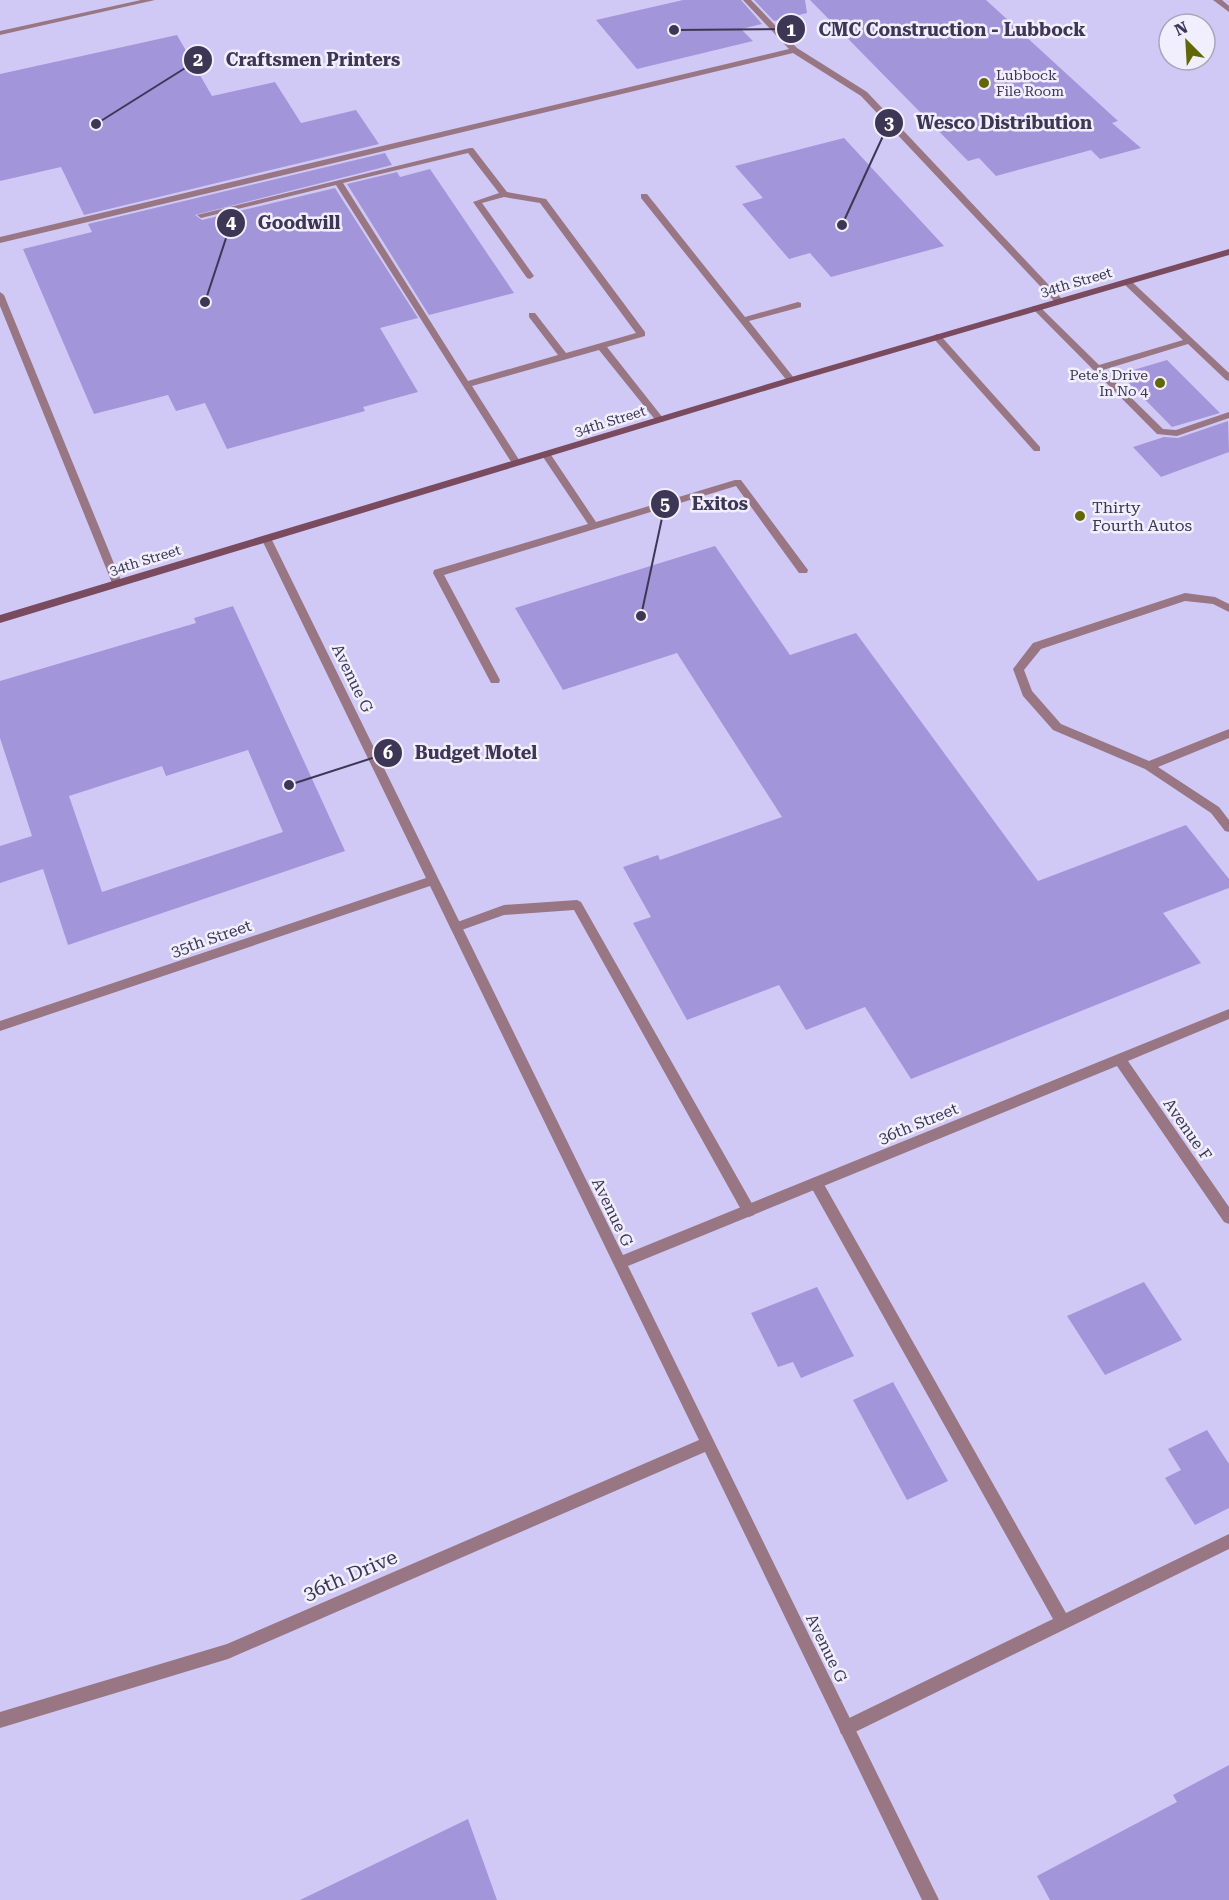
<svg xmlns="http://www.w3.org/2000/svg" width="1229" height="1900" font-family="'Roboto Serif',serif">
	<rect width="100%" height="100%" fill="#d1c9f5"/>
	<path fill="#a395da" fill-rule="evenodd" d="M 683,0 L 741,0 L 762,24 L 741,29 L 753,41 L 637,69 L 596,20 Z
		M 754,0 L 805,0 L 807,13 L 774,21 Z
		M 810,0 L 986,0 L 1118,121 L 1112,123 L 1141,148 L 1100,159 L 1091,150 L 996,176 L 979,158 L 968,161 Z
		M 177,35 L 212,96 L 275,82 L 301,123 L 356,110 L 379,144 L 84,215 L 61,167 L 0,181 L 0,74 Z
		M 844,138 L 944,246 L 831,277 L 810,253 L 789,259 L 742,204 L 763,198 L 735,166 Z
		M 385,153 L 392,165 L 195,215 L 202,220 L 335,188 L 418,318 L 380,328 L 418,392 L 363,407 L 365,411 L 227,449 L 205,403 L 176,411 L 168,395 L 94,414 L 23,249 L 92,232 L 88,224 Z
		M 430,169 L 514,293 L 429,315 L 347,184 L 397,172 L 400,177 Z
		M 1167,360 L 1220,413 L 1172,427 L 1120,374 Z
		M 1228,421 L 1229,452 L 1161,477 L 1133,447 L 1164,437 L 1178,438 Z
		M 715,546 L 790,655 L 856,633 L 1038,881 L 1186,825 L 1229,879 L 1229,888 L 1163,913 L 1201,963 L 911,1079 L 865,1007 L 806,1030 L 779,985 L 687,1020 L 633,923 L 651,917 L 623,867 L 658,855 L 660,860 L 782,817 L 677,653 L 563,690 L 515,608 Z
		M 233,606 L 345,851 L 68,945 L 43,869 L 0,883 L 0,846 L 32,836 L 0,738 L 0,681 L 196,623 L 194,618 ZM 248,750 L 283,832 L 102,892 L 69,796 L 162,766 L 166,776 Z
		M 1144,1282 L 1182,1340 L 1105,1375 L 1067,1316 Z
		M 817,1287 L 854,1356 L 801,1378 L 793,1362 L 778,1367 L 751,1313 Z
		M 893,1382 L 948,1481 L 907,1500 L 853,1400 Z
		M 1207,1430 L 1229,1464 L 1229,1508 L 1195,1525 L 1165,1478 L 1181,1470 L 1168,1449 Z
		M 1229,1765 L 1229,1900 L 1050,1900 L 1037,1876 L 1177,1802 L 1173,1795 Z
		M 468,1819 L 497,1900 L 300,1900 Z"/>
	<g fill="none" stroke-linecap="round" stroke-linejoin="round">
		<path fill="#987683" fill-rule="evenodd" d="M 743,0 L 751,0 L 797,48 L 867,92 L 1062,299 L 1062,303 L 1056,303 L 861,96 L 793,53 L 0,243 L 0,237 L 789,49 Z
			M 1213,0 L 1222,0 L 1229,6 L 1229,12 Z
			M 470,148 L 473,148 L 507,192 L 546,199 L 645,332 L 645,336 L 607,347 L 663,418 L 663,422 L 657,422 L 599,350 L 472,386 L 521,463 L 519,465 L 513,465 L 336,185 L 201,218 L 197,215 ZM 468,153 L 499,193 L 473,202 L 527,278 L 530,279 L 534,276 L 482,203 L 504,197 L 540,203 L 636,333 L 566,353 L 535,313 L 529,313 L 529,317 L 558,355 L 468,381 L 343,183 Z
			M 641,194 L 647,194 L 745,317 L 798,302 L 801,303 L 801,307 L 749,321 L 794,378 L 794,382 L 788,382 L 641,198 Z
			M 1127,279 L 1130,280 L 1229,373 L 1229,381 L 1226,380 L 1188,344 L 1103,370 L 1163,429 L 1176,430 L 1229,412 L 1229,418 L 1177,436 L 1157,434 L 1032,308 L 1033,306 L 1039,306 L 1099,365 L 1183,340 L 1124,284 L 1123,282 Z
			M 937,334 L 940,335 L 1040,447 L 1040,451 L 1034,451 L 934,339 L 932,337 Z
			M 546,451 L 549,452 L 596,522 L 735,480 L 741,480 L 808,570 L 807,573 L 799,573 L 736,486 L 444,575 L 500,680 L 499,683 L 491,683 L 433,573 L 434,570 L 588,524 L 541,454 Z
			M 1185,593 L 1215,597 L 1229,604 L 1229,612 L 1213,604 L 1185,601 L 1041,649 L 1024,670 L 1032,691 L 1061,724 L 1149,761 L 1229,729 L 1229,738 L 1158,767 L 1219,807 L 1229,820 L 1229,832 L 1225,831 L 1211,813 L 1145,769 L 1053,730 L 1023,696 L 1013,669 L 1033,643 Z
			M 577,900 L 581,902 L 754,1207 L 756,1211 L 754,1215 L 749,1217 L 744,1215 L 574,910 L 504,915 L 456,932 L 452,930 L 450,927 L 452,924 L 504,905 Z
			M 816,1177 L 821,1179 L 1066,1613 L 1229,1534 L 1229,1549 L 847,1736 L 841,1734 L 839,1728 L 841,1722 L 1053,1619 L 811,1187 L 809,1183 L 811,1179 Z"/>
		<path fill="#987683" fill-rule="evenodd" d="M 141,0 L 155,0 L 0,35 L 0,31 Z
			M 0,292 L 4,295 L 122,583 L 121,586 L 117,587 L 112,583 L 0,306 Z
			M 266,535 L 271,538 L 623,1255 L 1229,1009 L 1229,1019 L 1128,1061 L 1229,1207 L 1229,1224 L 1224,1222 L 1117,1066 L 628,1266 L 939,1900 L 922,1900 L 705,1452 L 228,1659 L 0,1728 L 0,1712 L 227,1644 L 699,1440 L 430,886 L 0,1031 L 0,1021 L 426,878 L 261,538 Z"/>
		<path fill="#7a4b5f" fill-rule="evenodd" d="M 1229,249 L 1229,255 L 794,382 L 0,623 L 0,615 L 788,378 Z"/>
	</g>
	<g fill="#626705" stroke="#f1eefd" stroke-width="2">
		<circle cx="984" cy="83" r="6"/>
		<circle cx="1160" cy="383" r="6"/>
		<circle cx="1080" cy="516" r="6"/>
	</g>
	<g text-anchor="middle" stroke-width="5" stroke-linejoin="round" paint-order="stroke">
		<g font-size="14" fill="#3d3755" stroke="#f1eefd" text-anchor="start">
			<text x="996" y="80">Lubbock<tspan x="996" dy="16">File Room</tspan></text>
			<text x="1148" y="380" text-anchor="end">Pete's Drive<tspan x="1148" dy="16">In No 4</tspan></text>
		</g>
		<g font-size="14" fill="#3d3755" stroke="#f1eefd">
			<text transform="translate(1076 282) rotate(-16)" y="5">34th Street</text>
			<text transform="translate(610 421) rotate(-17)" y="5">34th Street</text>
			<text transform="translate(145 560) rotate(-17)" y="5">34th Street</text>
		</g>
		<g font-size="16" fill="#3d3755" stroke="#f1eefd" text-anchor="start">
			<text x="1092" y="513">Thirty<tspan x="1092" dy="18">Fourth Autos</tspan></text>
		</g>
		<g font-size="16" fill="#3d3755" stroke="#f1eefd">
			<text transform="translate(353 678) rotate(64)" y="6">Avenue G</text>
			<text transform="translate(211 938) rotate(-19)" y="6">35th Street</text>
			<text transform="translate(918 1123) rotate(-22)" y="6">36th Street</text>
			<text transform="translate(1188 1129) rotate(55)" y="6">Avenue F</text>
			<text transform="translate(613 1212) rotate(64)" y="6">Avenue G</text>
			<text transform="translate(827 1648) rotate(64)" y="6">Avenue G</text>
		</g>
		<g font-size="20" fill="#3d3755" stroke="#f1eefd">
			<text transform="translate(350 1575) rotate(-23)" y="7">36th Drive</text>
		</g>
	</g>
	<path fill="none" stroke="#3d3755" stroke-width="2" d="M674 30L791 29M96 124L198 60M842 225L889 123M205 302L231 223M641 616L665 504M289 785L388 753"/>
	<g fill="#3d3755" stroke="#f1eefd" stroke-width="2">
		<circle cx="674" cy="30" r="6"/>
		<circle cx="96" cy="124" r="6"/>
		<circle cx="842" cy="225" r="6"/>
		<circle cx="205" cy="302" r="6"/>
		<circle cx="641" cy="616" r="6"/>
		<circle cx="289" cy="785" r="6"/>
		<circle cx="791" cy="29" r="15"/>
		<circle cx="198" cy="60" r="15"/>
		<circle cx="889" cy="123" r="15"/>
		<circle cx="231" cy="223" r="15"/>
		<circle cx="665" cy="504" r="15"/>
		<circle cx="388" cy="753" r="15"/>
	</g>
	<g font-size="18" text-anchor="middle" font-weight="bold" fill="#fff">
		<text x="791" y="36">1</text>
		<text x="198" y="66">2</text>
		<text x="889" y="129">3</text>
		<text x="231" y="229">4</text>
		<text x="665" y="510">5</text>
		<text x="388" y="759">6</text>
	</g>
	<g font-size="18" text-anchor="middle" font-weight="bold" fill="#3d3755" stroke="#f1eefd" stroke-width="5" stroke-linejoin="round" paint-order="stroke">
		<text x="952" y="36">CMC Construction - Lubbock</text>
		<text x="313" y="66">Craftsmen Printers</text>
		<text x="1004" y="129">Wesco Distribution</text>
		<text x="299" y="229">Goodwill</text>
		<text x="720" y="510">Exitos</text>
		<text x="476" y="759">Budget Motel</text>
	</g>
	<g transform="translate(1187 42) rotate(336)"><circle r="28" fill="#f1eefd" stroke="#a9a5ba" stroke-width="1.5"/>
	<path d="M0-4.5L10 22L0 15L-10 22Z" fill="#626705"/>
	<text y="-9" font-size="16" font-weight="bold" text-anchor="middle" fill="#3d3755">N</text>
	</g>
</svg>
